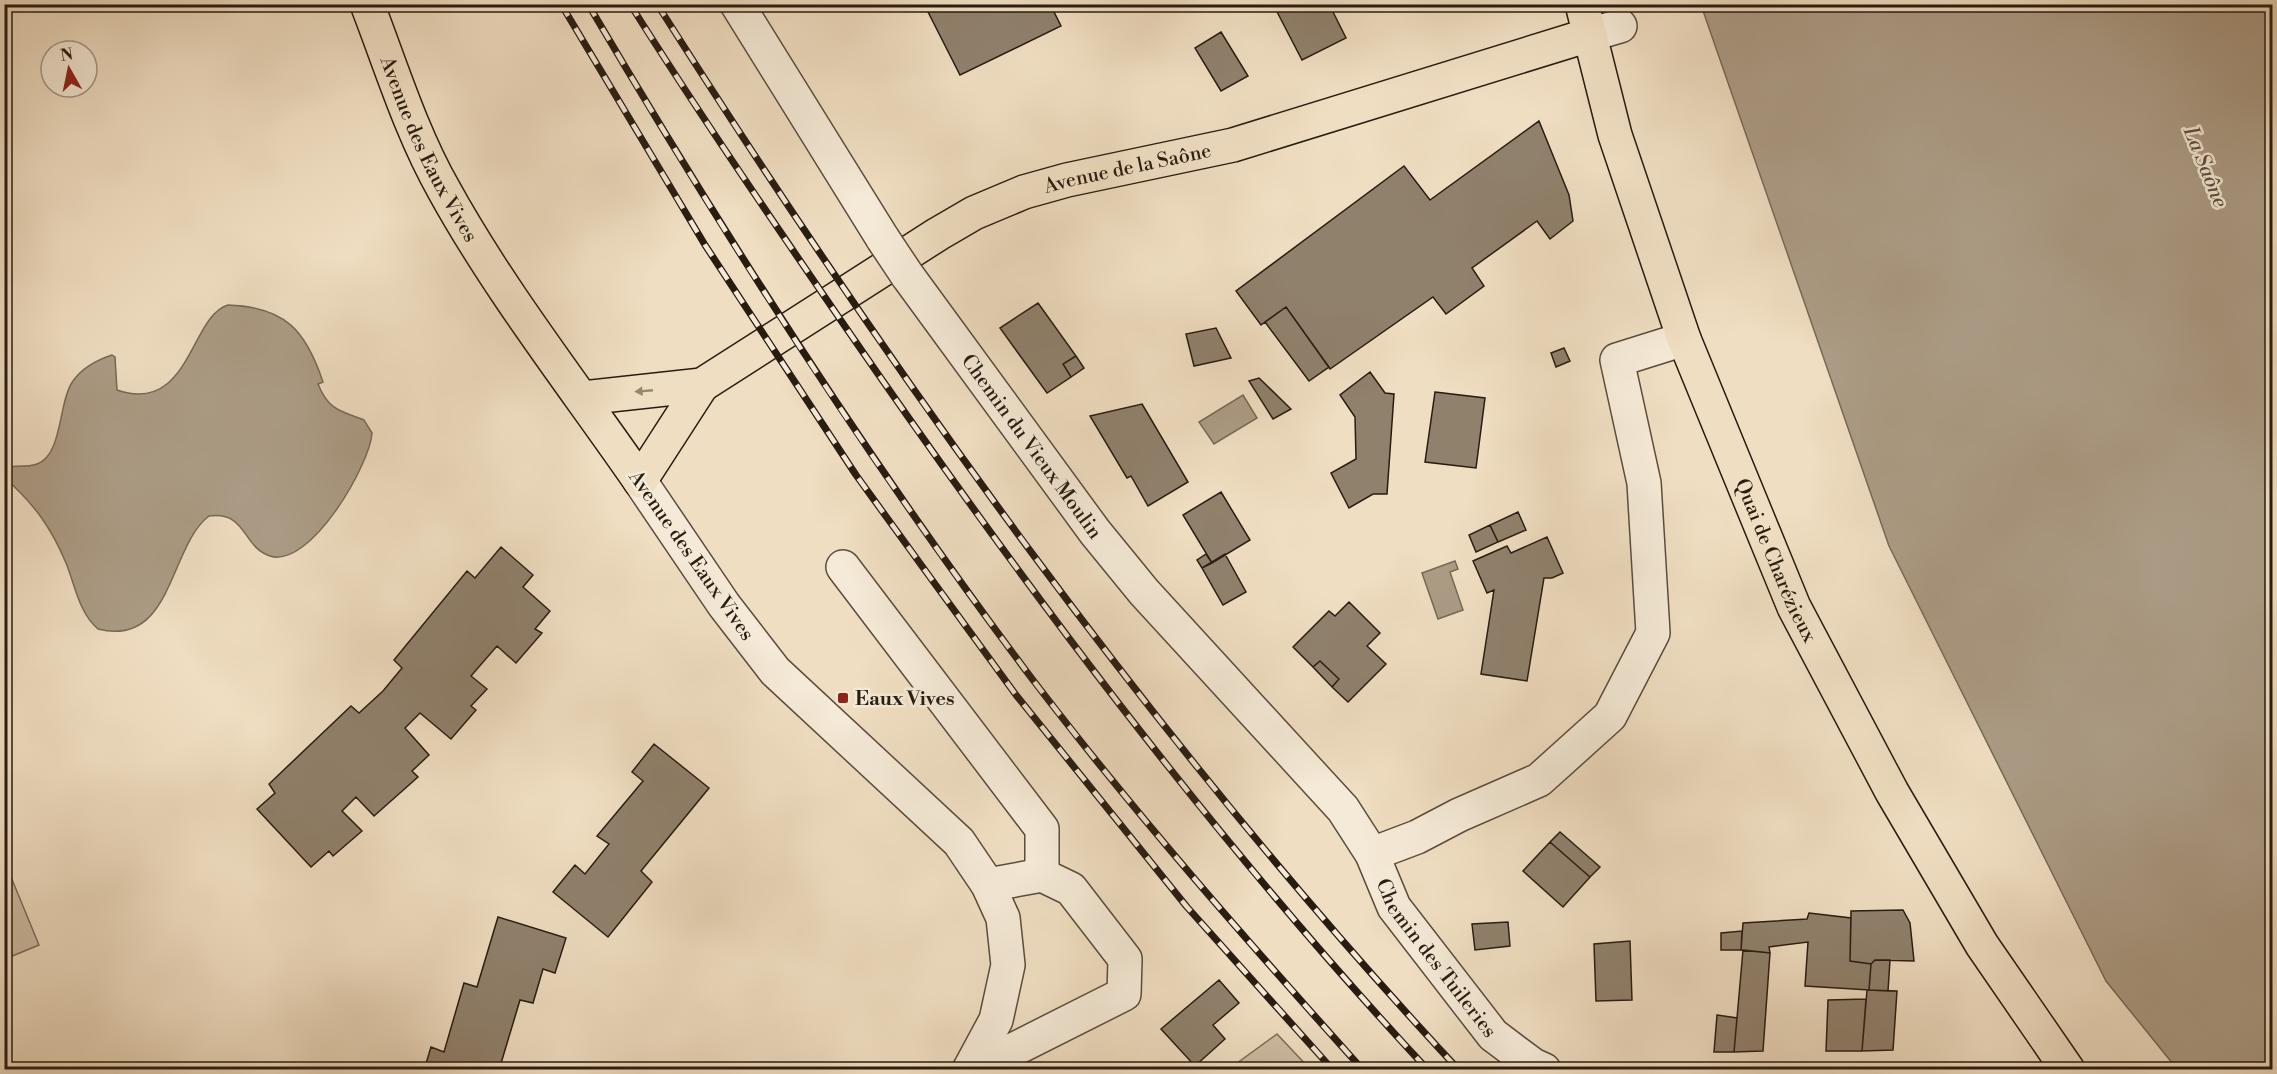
<svg xmlns="http://www.w3.org/2000/svg" width="2277" height="1074" font-family="'Libre Bodoni',serif">
	<rect width="100%" height="100%" fill="#f0dec2"/>
	<filter id="stains"><feTurbulence type="fractalNoise" baseFrequency=".00333" numOctaves="4"/><feColorMatrix values="0 0 0 0 .2 0 0 0 0 .09 0 0 0 0 .02 0 0 0 .5 -.17"/></filter>
	<radialGradient id="worn" r=".72"><stop offset=".6" stop-color="#630" stop-opacity="0"/><stop offset="1" stop-color="#630" stop-opacity=".3"/></radialGradient>
	<path fill="#cebda4" stroke="#7b6c5a" stroke-width="1.5" d="M 4,860 L 39,945 L 5,959 L 4,959 Z
		M 1277,1034 L 1310,1069 L 1229,1069 Z"/>
	<path fill="#ac9c86" stroke="#776957" stroke-width="1.5" d="M 1701,5 L 2272,5 L 2272,1069 L 2177,1069 L 2106,981 L 1889,546 Z
		M 228,305 C 286,307 306,331 323,382 L 318,384 C 329,411 341,411 364,420 L 372,433 C 370,465 310,569 270,556 C 242,547 247,511 209,516 C 169,546 173,648 98,629 C 79,613 75,585 66,563 C 51,527 34,504 5,478 L 5,467 C 15,465 26,468 37,464 C 63,455 58,402 73,381 C 82,368 97,360 112,355 L 115,357 L 117,390 C 190,415 190,316 228,305 Z
		M 1243,395 L 1257,418 L 1214,444 L 1199,422 Z
		M 1455,561 L 1458,569 L 1450,572 L 1463,610 L 1438,619 L 1422,573 Z"/>
	<path fill="#90816d" stroke="#281c11" stroke-width="1.5" d="M 924,4 L 1050,4 L 1061,26 L 960,75 Z
		M 1273,4 L 1329,4 L 1346,38 L 1302,60 Z
		M 1221,32 L 1248,76 L 1221,91 L 1195,48 Z
		M 1539,121 L 1569,195 L 1573,221 L 1550,239 L 1537,221 L 1472,268 L 1484,286 L 1446,314 L 1433,297 L 1330,369 L 1286,307 L 1261,325 L 1236,291 L 1404,166 L 1430,200 Z
		M 1038,303 L 1076,356 L 1063,364 L 1071,377 L 1047,393 L 1000,328 Z
		M 1286,307 L 1329,367 L 1309,381 L 1265,322 Z
		M 1216,328 L 1231,358 L 1194,366 L 1186,334 Z
		M 1564,348 L 1570,361 L 1556,367 L 1551,353 Z
		M 1076,356 L 1084,368 L 1071,377 L 1063,364 Z
		M 1370,372 L 1385,393 L 1394,394 L 1387,494 L 1373,494 L 1349,508 L 1331,473 L 1356,459 L 1355,417 L 1340,395 Z
		M 1259,378 L 1291,409 L 1273,419 L 1249,381 Z
		M 1435,392 L 1485,398 L 1476,468 L 1425,462 Z
		M 1142,404 L 1188,482 L 1148,506 L 1131,476 L 1127,478 L 1090,416 Z
		M 1221,492 L 1250,540 L 1212,563 L 1183,515 Z
		M 1518,512 L 1526,530 L 1498,542 L 1490,525 Z
		M 1490,525 L 1498,542 L 1476,552 L 1469,535 Z
		M 1547,537 L 1563,573 L 1552,578 L 1544,578 L 1527,681 L 1481,674 L 1494,590 L 1487,593 L 1473,561 L 1507,546 L 1511,553 Z
		M 501,547 L 533,575 L 523,587 L 550,611 L 535,629 L 542,633 L 516,663 L 497,646 L 471,676 L 487,689 L 471,706 L 476,710 L 451,739 L 420,713 L 405,728 L 429,755 L 412,771 L 418,777 L 374,816 L 356,797 L 342,811 L 362,831 L 333,856 L 329,851 L 311,867 L 257,809 L 275,793 L 269,784 L 351,706 L 359,713 L 383,691 L 402,668 L 394,660 L 467,571 L 475,578 Z
		M 1206,554 L 1212,563 L 1202,568 L 1197,560 Z
		M 1225,554 L 1246,592 L 1223,605 L 1202,568 Z
		M 1349,602 L 1380,633 L 1367,646 L 1386,664 L 1348,702 L 1332,687 L 1339,679 L 1320,661 L 1313,667 L 1293,647 L 1329,611 L 1335,616 Z
		M 1320,661 L 1339,679 L 1332,687 L 1313,667 Z
		M 654,744 L 709,788 L 641,871 L 652,882 L 608,937 L 553,892 L 575,865 L 585,874 L 609,844 L 597,836 L 643,781 L 632,772 Z
		M 1560,832 L 1600,867 L 1590,877 L 1550,842 Z
		M 1550,842 L 1590,877 L 1563,907 L 1523,871 Z
		M 1903,910 L 1910,923 L 1914,961 L 1875,960 L 1871,964 L 1850,961 L 1851,911 Z
		M 1809,913 L 1851,918 L 1850,961 L 1871,964 L 1869,990 L 1805,986 L 1808,942 L 1769,947 L 1770,953 L 1741,950 L 1743,923 L 1807,919 Z
		M 498,917 L 566,938 L 555,973 L 543,969 L 533,1003 L 520,1000 L 499,1070 L 424,1070 L 431,1047 L 444,1052 L 464,983 L 477,987 Z
		M 1508,922 L 1510,946 L 1475,950 L 1472,924 Z
		M 1742,931 L 1741,950 L 1721,950 L 1721,933 Z
		M 1630,941 L 1632,1000 L 1596,1001 L 1594,944 Z
		M 1743,950 L 1770,953 L 1763,1051 L 1734,1052 Z
		M 1875,960 L 1890,960 L 1888,991 L 1869,990 L 1871,964 Z
		M 1219,980 L 1239,1003 L 1213,1025 L 1225,1039 L 1195,1066 L 1161,1029 Z
		M 1867,990 L 1897,991 L 1893,1050 L 1862,1051 Z
		M 1866,999 L 1862,1051 L 1826,1051 L 1828,1000 Z
		M 1717,1015 L 1737,1018 L 1734,1052 L 1714,1052 Z"/>
	<g fill="none" stroke-linecap="round" stroke-linejoin="round">
		<g stroke="#5a4c3d" stroke-width="36">
			<g id="minor">
				<path d="M 737,4 L 883,239"/>
				<path d="M 1589,35 L 1620,26"/>
				<path id="s1" d="M 907,275 L 1095,532 L 1144,592 L 1343,809 L 1372,854 L 1394,907 L 1493,1035 L 1533,1065 L 1544,1070"/>
				<path d="M 640,481 L 724,605 L 775,671 L 959,842 L 988,885 L 1003,918 L 1008,965 L 996,1020 L 969,1070"/>
				<path d="M 843,567 L 1042,829 L 1042,875"/>
				<path d="M 1372,854 L 1417,837 L 1459,815 L 1539,780 L 1610,716 L 1653,633 L 1644,483 L 1617,360 L 1684,339"/>
				<path d="M 973,1070 L 1124,994 L 1125,959 L 1071,889 L 1042,875 L 988,885"/>
			</g>
		</g>
		<g stroke="#281c11" stroke-width="36">
			<g id="major">
				<path id="s2" d="M 367,4 C 391,66 411,132 444,190 C 499,290 575,387 640,481 L 702,385"/>
				<path id="s3" d="M 1582,4 L 1615,135 L 1684,339 L 1794,607 L 1892,792 L 1982,945 L 2068,1070"/>
				<path id="s4" d="M 583,398 L 702,385 L 938,234 L 974,213 L 1024,192 L 1067,180 L 1233,145 L 1589,35"/>
			</g>
		</g>
		<use href="#minor" stroke="#f5ead7" stroke-width="33"/>
		<use href="#major" stroke="#f0dec2" stroke-width="33"/>
		<g stroke="#281c11" stroke-width="7">
			<path id="rail" d="M 561,4 L 705,245 L 856,475 L 935,584 L 1016,695 L 1187,907 L 1333,1070
				M 588,4 C 725,237 870,464 1033,680 C 1136,815 1249,943 1363,1070
				M 630,4 C 698,112 770,217 842,322 C 1021,582 1212,838 1428,1070
				M 657,4 C 893,376 1158,747 1459,1070"/>
		</g>
		<use href="#rail" stroke="#f5ead7" stroke-width="4.5" stroke-dasharray="14" stroke-linecap="butt"/>
		<g stroke="#5a4c3d" stroke-width="36" stroke-linecap="butt">
			<path id="minor-bridge" d="M 883,239 L 907,275"/>
		</g>
		<use href="#minor-bridge" stroke="#f5ead7" stroke-width="33"/>
	</g>
	<defs><path id="oneway-solid" d="M-6-.8H1V-3.2L6.5 0L1 3.2V.8H-6Z" transform="scale(1.5)"/></defs>
	<use fill="#968772" href="#oneway-solid" transform="translate(644 391) rotate(175)"/>
	<rect fill="#8f2418" stroke="#f5ead7" stroke-width="2" x="837" y="692" width="12" height="12" rx="3"/>
	<g text-anchor="middle" stroke-width="5" stroke-linejoin="round" paint-order="stroke">
		<g font-size="20" fill="#281c11" stroke="#f5ead7">
			<text dy="7" stroke="none"><textPath href="#s2" startOffset="158">Avenue des Eaux Vives</textPath></text>
			<text dy="7" stroke="none"><textPath href="#s4" startOffset="602">Avenue de la Saône</textPath></text>
			<text dy="7" stroke="none"><textPath href="#s1" startOffset="212">Chemin du Vieux Moulin</textPath></text>
			<text transform="translate(692 555) rotate(55)" y="7">Avenue des Eaux Vives</text>
			<text dy="7" stroke="none"><textPath href="#s3" startOffset="590">Quai de Charézieux</textPath></text>
			<text dy="7" stroke="none"><textPath href="#s1" startOffset="867">Chemin des Tuileries</textPath></text>
		</g>
		<g font-size="20" font-weight="bold" fill="#281c11" stroke="#f5ead7" text-anchor="start">
			<text x="855" y="705">Eaux Vives</text>
		</g>
		<g font-size="21" font-style="italic" fill="#5d4f40" stroke="#f5ead7">
			<text transform="translate(2206 167) rotate(68)" y="7">La Saône</text>
		</g>
	</g>
	<rect width="2277" height="1074" fill="none" stroke="#f0dec2" stroke-width="24"/>
	<rect x="6" y="6" width="2265" height="1062" fill="none" stroke="#281c11" stroke-width="3"/>
	<rect x="12" y="12" width="2253" height="1050" fill="none" stroke="#281c11" stroke-width="1.5"/>
	<g transform="translate(69 69) rotate(351)"><circle r="28" fill="#f5ead7" stroke="#a39888" stroke-width="1.5"/>
	<path d="M0-4.5L10 22L0 15L-10 22Z" fill="#8f2418"/>
	<text y="-9" font-size="16" font-weight="bold" text-anchor="middle" fill="#281c11">N</text>
	</g>
	<rect width="100%" height="100%" filter="url(#stains)"/>
	<rect width="100%" height="100%" fill="url(#worn)"/>
</svg>
